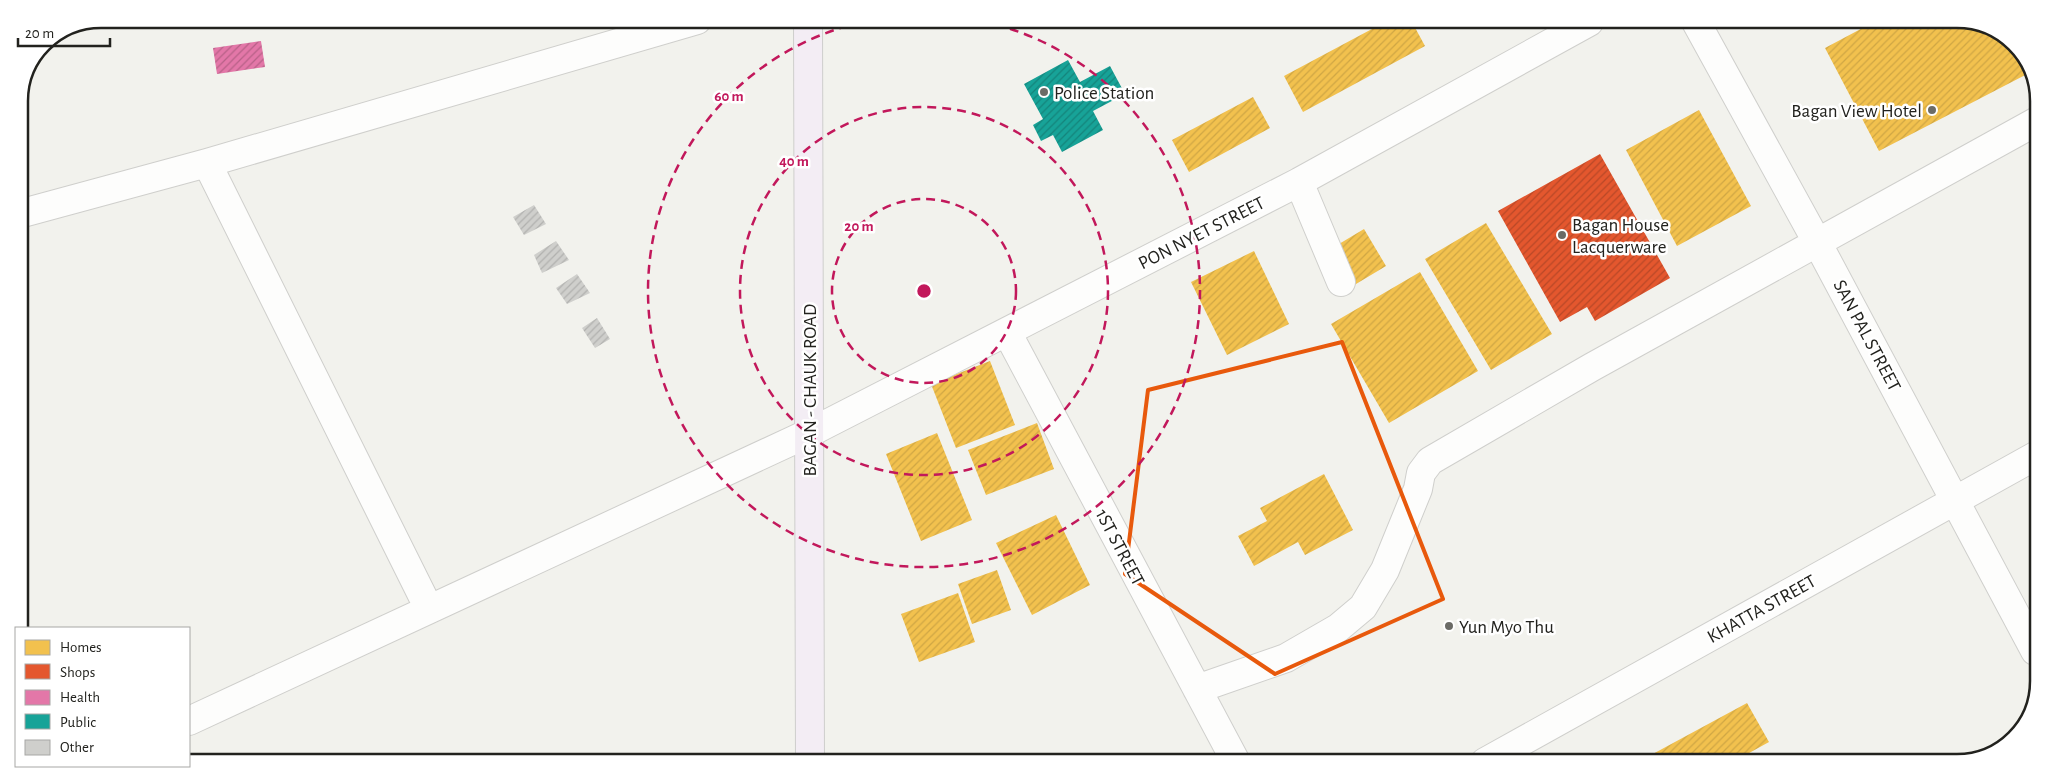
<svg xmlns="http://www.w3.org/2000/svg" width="2058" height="782" font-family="'Alegreya Sans',sans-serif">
	<defs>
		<pattern id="homes-hatch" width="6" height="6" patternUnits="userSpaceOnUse" patternTransform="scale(1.25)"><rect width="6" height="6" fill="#f2c14e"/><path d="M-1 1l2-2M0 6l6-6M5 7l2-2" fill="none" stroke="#cfa644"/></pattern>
		<pattern id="shops-hatch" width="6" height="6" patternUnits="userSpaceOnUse" patternTransform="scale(1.25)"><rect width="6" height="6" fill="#e4572e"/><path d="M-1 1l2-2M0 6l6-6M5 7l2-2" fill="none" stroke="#b84827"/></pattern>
		<pattern id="health-hatch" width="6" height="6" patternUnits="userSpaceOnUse" patternTransform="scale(1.25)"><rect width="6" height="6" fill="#e377a8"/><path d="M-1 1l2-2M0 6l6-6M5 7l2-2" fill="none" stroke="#b86188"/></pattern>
		<pattern id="public-hatch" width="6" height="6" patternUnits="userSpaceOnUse" patternTransform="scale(1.25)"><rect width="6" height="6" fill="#17a398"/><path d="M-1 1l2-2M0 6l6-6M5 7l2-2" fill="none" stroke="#14847b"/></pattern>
		<pattern id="building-hatch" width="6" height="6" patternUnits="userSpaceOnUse" patternTransform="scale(1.25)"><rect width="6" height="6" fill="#cfcfcc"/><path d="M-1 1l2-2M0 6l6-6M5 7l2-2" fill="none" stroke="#b1b1af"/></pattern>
	</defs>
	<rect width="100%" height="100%" fill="#f2f2ed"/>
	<path fill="url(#homes-hatch)" d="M 1385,22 L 1412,22 L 1425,46 L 1303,112 L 1284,76 Z
		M 1872,23 L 1984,23 L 2023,51 L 2031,72 L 1879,151 L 1825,48 Z
		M 1253,97 L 1270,128 L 1189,172 L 1172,140 Z
		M 1699,110 L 1751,206 L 1677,246 L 1626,150 Z
		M 1486,223 L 1552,334 L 1491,370 L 1425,259 Z
		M 1364,229 L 1386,266 L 1351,287 L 1329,250 Z
		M 1254,251 L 1289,324 L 1227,355 L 1191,282 Z
		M 1420,272 L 1478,371 L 1389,423 L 1331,324 Z
		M 990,361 L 1015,425 L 956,448 L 931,384 Z
		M 1037,423 L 1054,469 L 986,495 L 968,450 Z
		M 937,433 L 972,520 L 921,541 L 886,454 Z
		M 1324,474 L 1353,530 L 1305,555 L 1298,542 L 1254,566 L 1238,536 L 1267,521 L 1260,508 Z
		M 1056,515 L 1090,585 L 1032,615 L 996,543 Z
		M 997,570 L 1011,610 L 972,624 L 958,584 Z
		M 958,593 L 975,642 L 919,662 L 901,614 Z
		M 1747,703 L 1769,742 L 1731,763 L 1638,762 Z"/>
	<path fill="url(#shops-hatch)" d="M 1600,154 L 1670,278 L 1595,321 L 1587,307 L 1560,322 L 1498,211 Z"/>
	<path fill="url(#health-hatch)" d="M 261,41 L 265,67 L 217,74 L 213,48 Z"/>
	<path fill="url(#public-hatch)" d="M 1068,60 L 1080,82 L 1110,66 L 1125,94 L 1093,111 L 1103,130 L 1062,152 L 1053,135 L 1041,141 L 1033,125 L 1043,119 L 1024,84 Z"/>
	<path fill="url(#building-hatch)" d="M 534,205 L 546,224 L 524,235 L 513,217 Z
		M 556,241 L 569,260 L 542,273 L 534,255 Z
		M 577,274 L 590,293 L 567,304 L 556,288 Z
		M 597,318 L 610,339 L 595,348 L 582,328 Z"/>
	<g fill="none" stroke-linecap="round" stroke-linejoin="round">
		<g stroke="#cfcfcc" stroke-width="30">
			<path id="minor" d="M 1696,22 L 1817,242 L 2035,651
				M 207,163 L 429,609
				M 1299,182 L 1341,282
				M 19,214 L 207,163 L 697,20
				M 1007,332 L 1236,762
				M 1197,689 L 1286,658 L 1338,628 L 1363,607 L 1385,570 L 1418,489 L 1421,473 L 1430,461 L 1592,367 L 2039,120
				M 189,721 L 809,433 L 1299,182 L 1589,22
				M 1485,762 L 2037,455"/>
		</g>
		<g stroke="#cececc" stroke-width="30">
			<path id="major" d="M 808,20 L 810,761"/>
		</g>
		<use href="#minor" stroke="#fdfdfc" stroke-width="28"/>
		<use href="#major" stroke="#f3edf4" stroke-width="28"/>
	</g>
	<path fill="none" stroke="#e8590c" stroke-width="4" stroke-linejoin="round" d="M 1342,342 L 1443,599 L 1275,674 L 1125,574 L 1148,390 Z"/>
	<g fill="none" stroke="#c2185b" stroke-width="2.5" stroke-dasharray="9 6">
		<circle cx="924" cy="291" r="92"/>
		<circle cx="924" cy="291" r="184"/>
		<path d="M981 21A276 276 0 1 1 867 21"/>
	</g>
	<g fill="#6b6b66" stroke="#fff" stroke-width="2">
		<circle cx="1044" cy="92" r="5"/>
		<circle cx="1932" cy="110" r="5"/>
		<circle cx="1562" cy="235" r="5"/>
		<circle cx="1449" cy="626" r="5"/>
	</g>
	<g text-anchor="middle" stroke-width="5" stroke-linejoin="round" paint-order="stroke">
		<g font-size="19" fill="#22221e" stroke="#fff" text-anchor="start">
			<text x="1054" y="99">Police Station</text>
			<text x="1922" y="117" text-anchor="end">Bagan View Hotel</text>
			<text x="1572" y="231">Bagan House<tspan x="1572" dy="22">Lacquerware</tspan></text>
			<text x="1459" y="633">Yun Myo Thu</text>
		</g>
		<g font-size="19" fill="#22221e" stroke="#fff">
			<text transform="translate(1201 232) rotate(-27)" y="7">PON NYET STREET</text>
			<text transform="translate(1868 335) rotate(62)" y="7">SAN PAL STREET</text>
			<text transform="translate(809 390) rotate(-90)" y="7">BAGAN - CHAUK ROAD</text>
			<text transform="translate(1121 547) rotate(62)" y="7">1ST STREET</text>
			<text transform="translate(1761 608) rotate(-29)" y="7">KHATTA STREET</text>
		</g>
	</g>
	<path d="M0 0H2058V782H0ZM101 28H1957A73 73 0 0 1 2030 101V681A73 73 0 0 1 1957 754H101A73 73 0 0 1 28 681V101A73 73 0 0 1 101 28Z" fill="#fff" fill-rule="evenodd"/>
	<path fill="none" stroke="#22221e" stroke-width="2.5" d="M101 28H1957A73 73 0 0 1 2030 101V681A73 73 0 0 1 1957 754H101A73 73 0 0 1 28 681V101A73 73 0 0 1 101 28Z"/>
	<circle cx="924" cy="291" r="8" fill="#c2185b" stroke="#fff" stroke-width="2.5"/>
	<g font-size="15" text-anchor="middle" font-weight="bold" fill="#c2185b" stroke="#fff" stroke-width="5" stroke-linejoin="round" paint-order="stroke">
		<text x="729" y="101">60 m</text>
		<text x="794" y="166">40 m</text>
		<text x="859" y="231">20 m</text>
	</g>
	<rect x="15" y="627" width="175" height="140" fill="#ffffff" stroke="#a7a7a5"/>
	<rect x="25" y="640" width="25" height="15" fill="#f2c14e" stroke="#a7a7a5"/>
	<text x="60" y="652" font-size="15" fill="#22221e">Homes</text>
	<rect x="25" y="664" width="25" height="15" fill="#e4572e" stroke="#a7a7a5"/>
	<text x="60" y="677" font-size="15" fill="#22221e">Shops</text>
	<rect x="25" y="690" width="25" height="15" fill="#e377a8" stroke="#a7a7a5"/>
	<text x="60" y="702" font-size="15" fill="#22221e">Health</text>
	<rect x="25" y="714" width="25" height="15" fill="#17a398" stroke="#a7a7a5"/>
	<text x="60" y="727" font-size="15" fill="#22221e">Public</text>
	<rect x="25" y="740" width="25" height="15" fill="#cfcfcc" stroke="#a7a7a5"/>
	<text x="60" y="752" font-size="15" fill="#22221e">Other</text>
	<path d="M18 38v8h92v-8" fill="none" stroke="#22221e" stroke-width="2.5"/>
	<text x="25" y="38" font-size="15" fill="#22221e" stroke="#ffffff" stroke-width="4" paint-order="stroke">20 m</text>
</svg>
